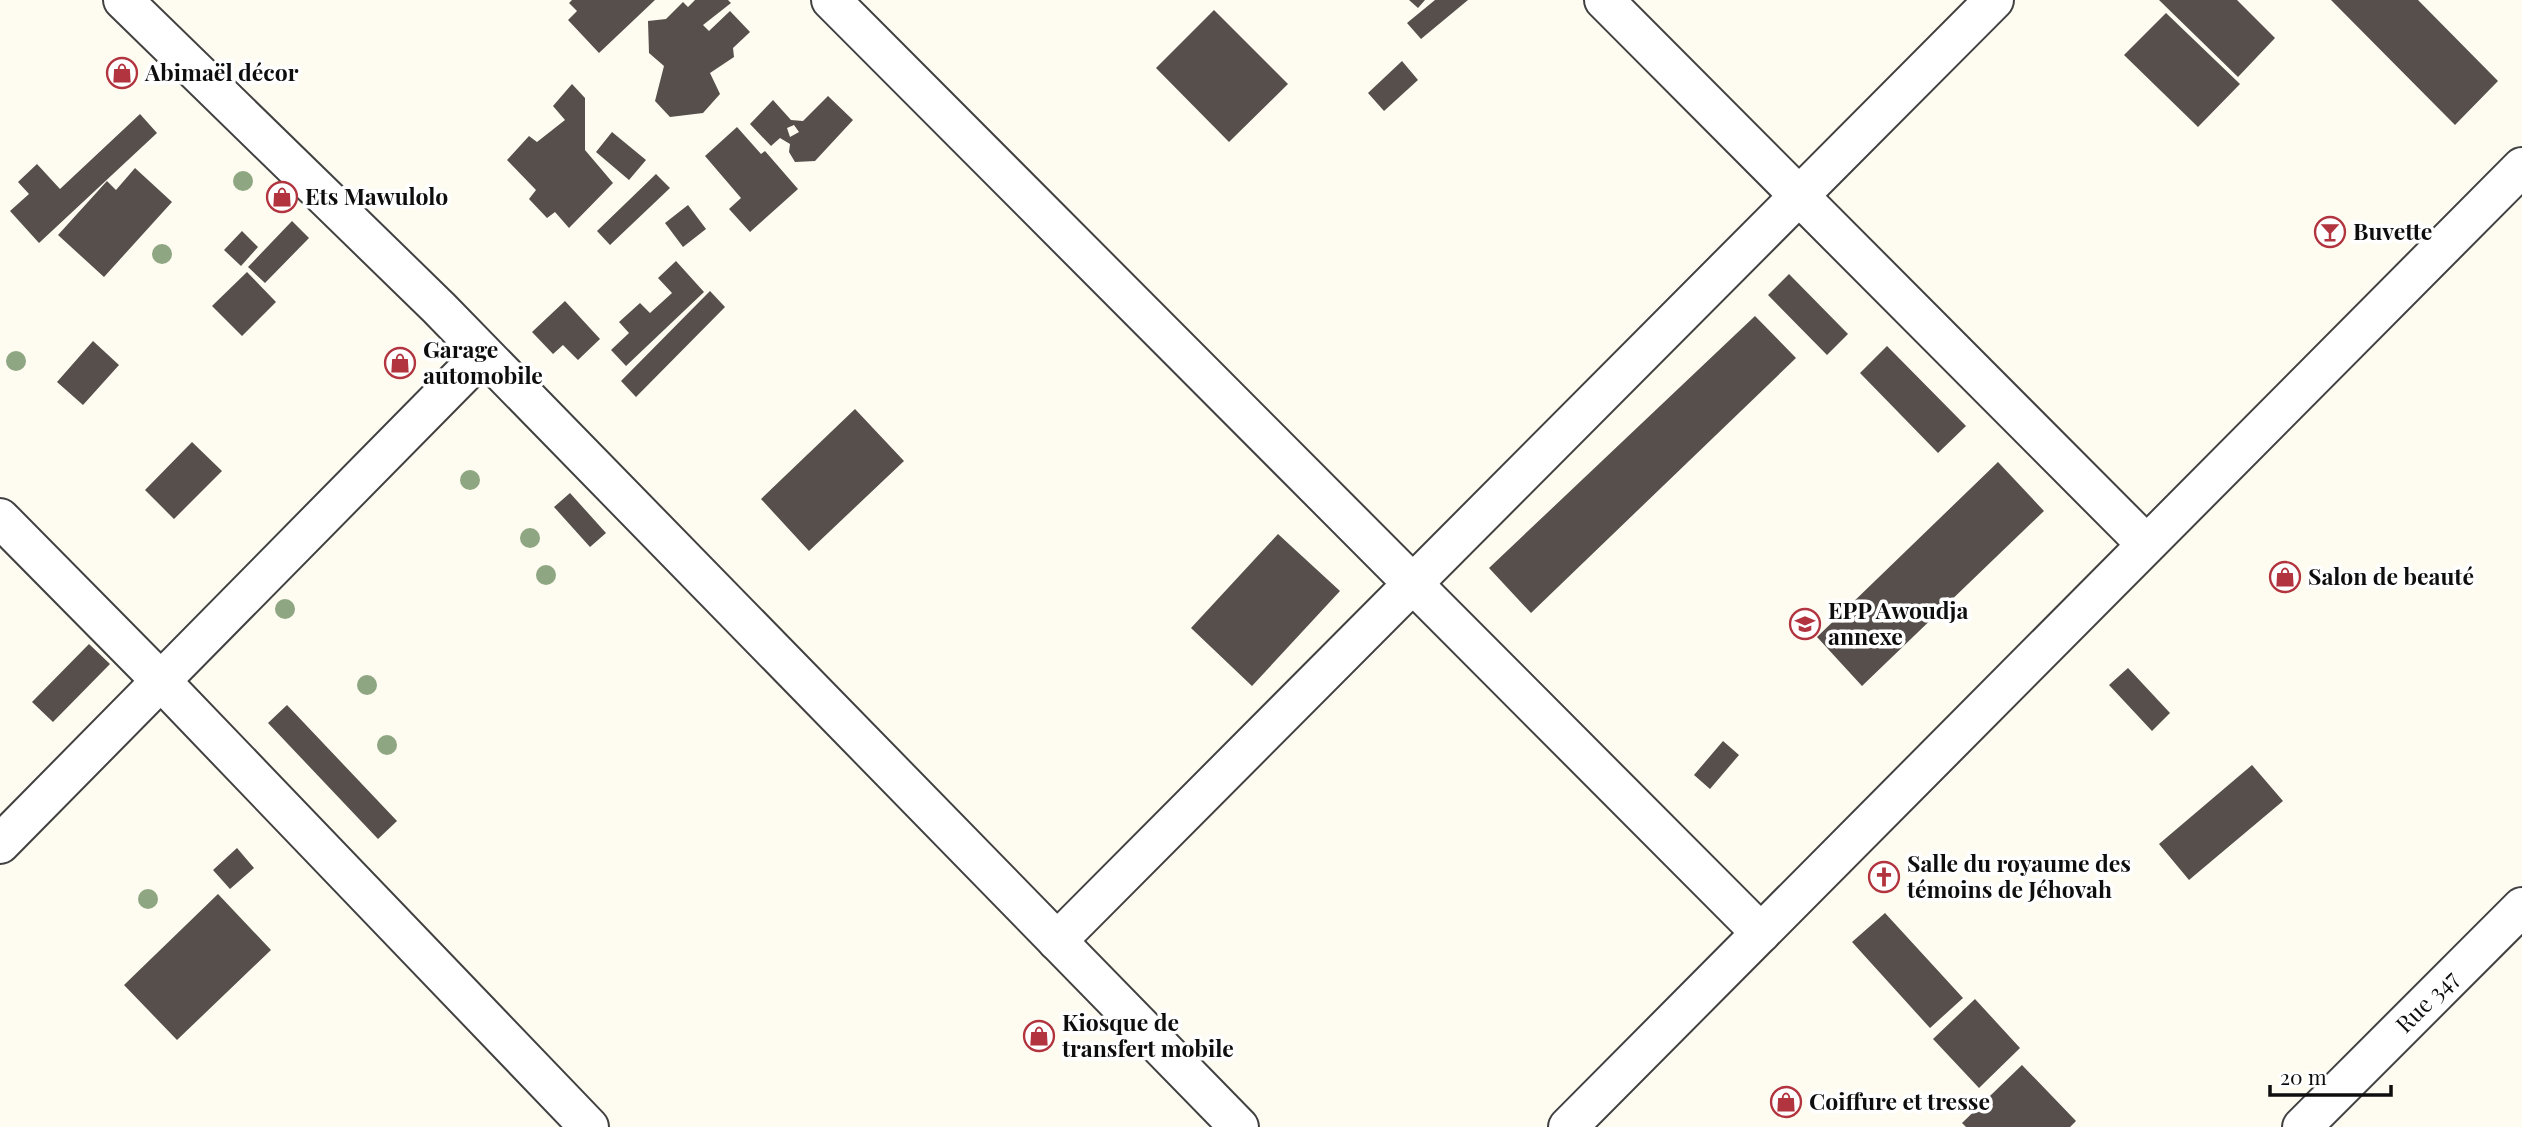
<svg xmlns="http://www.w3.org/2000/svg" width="2522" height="1127" font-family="'Playfair Display',serif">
	<rect width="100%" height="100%" fill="#fefbf1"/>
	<path fill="#564f4c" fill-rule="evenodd" d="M 572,0 L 655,0 L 599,53 L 568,20 L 577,11 L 569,3 Z
		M 695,0 L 728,0 L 731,3 L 703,25 L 709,31 L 730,11 L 750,32 L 733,48 L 734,57 L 710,73 L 720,94 L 703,113 L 670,117 L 655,101 L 664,66 L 649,53 L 648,21 L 666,19 L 683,2 L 688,7 Z
		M 1409,0 L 1425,0 L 1418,8 Z
		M 1435,0 L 1468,0 L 1421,39 L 1407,23 Z
		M 2159,0 L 2237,0 L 2275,38 L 2238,77 Z
		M 2331,0 L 2418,0 L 2498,81 L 2455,125 Z
		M 1214,10 L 1288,84 L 1229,142 L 1156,68 Z
		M 2166,13 L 2240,84 L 2198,127 L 2124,55 Z
		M 1402,61 L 1418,80 L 1384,111 L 1368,93 Z
		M 572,84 L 585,98 L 585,150 L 613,183 L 569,228 L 555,212 L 547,218 L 529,199 L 536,190 L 507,160 L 529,136 L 537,142 L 565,120 L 553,106 Z
		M 828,96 L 853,120 L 815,161 L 795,162 L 789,152 L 790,144 L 780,138 L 771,146 L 750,124 L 773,100 L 791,120 L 803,121 ZM 794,125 L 799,132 L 790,137 L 787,128 Z
		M 140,114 L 157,133 L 39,243 L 10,211 L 29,194 L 18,182 L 37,164 L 60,189 Z
		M 737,127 L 761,154 L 765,151 L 798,189 L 750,232 L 729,209 L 741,198 L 705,156 Z
		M 612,132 L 646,160 L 629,180 L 596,152 Z
		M 135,168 L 172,202 L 104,277 L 58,235 L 107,181 L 116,190 Z
		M 656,174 L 670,188 L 610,245 L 597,231 Z
		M 688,205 L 706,229 L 683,247 L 665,223 Z
		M 292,221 L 309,238 L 265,283 L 248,267 Z
		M 242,231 L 258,247 L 241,266 L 224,250 Z
		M 676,261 L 704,292 L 626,366 L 611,350 L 629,333 L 619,322 L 640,303 L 650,313 L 672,293 L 658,278 Z
		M 247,272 L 276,302 L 242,336 L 212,306 Z
		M 1789,274 L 1848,334 L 1827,355 L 1768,295 Z
		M 710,291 L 725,307 L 636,397 L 621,381 Z
		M 565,301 L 600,339 L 578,360 L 563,345 L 553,354 L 532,332 Z
		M 1755,316 L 1796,358 L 1531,613 L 1489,568 Z
		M 93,341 L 119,365 L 83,405 L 57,382 Z
		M 1887,346 L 1966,426 L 1938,453 L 1860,373 Z
		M 855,409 L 904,461 L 809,551 L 761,499 Z
		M 192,442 L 222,471 L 174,519 L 145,490 Z
		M 1998,462 L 2044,511 L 1862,686 L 1817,637 Z
		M 570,493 L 606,533 L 590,547 L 554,507 Z
		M 1278,534 L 1340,591 L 1252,686 L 1191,628 Z
		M 89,644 L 110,664 L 53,722 L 32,702 Z
		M 2128,668 L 2170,713 L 2152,731 L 2109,685 Z
		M 287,705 L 397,821 L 378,839 L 268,723 Z
		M 1723,741 L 1739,755 L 1710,789 L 1694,775 Z
		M 2252,765 L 2283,801 L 2189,880 L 2159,844 Z
		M 237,848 L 254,868 L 230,889 L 213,870 Z
		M 218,894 L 271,950 L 177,1040 L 124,985 Z
		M 1885,913 L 1963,998 L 1930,1028 L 1852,942 Z
		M 1975,999 L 2020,1048 L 1979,1088 L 1933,1039 Z
		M 2022,1065 L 2076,1121 L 2070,1127 L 1966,1127 L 1962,1123 Z"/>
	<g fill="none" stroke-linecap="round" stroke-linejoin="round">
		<g stroke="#414141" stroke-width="42">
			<g id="street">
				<path d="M 123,0 L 439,308 L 1239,1127"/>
				<path d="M 831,0 L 1761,933"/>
				<path d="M 1604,0 L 2146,544"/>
				<path d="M 0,518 L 160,680 L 589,1127"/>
				<path d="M 0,844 L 483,354"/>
				<path d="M 1057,941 L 1994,0"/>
				<path d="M 1568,1127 L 2522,167"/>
				<path id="s1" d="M 2302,1127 L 2522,907"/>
			</g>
		</g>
		<use href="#street" stroke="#fff" stroke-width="38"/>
	</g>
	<g fill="#8ea681">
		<circle cx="243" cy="181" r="10"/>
		<circle cx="162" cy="254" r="10"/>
		<circle cx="16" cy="361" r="10"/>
		<circle cx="470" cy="480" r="10"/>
		<circle cx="530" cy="538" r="10"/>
		<circle cx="546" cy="575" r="10"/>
		<circle cx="285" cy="609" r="10"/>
		<circle cx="367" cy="685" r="10"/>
		<circle cx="387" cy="745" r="10"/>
		<circle cx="148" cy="899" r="10"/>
	</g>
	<defs>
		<g id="shop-ring" transform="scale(1.575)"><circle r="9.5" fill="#fff" stroke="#b1343e" stroke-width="1.5"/><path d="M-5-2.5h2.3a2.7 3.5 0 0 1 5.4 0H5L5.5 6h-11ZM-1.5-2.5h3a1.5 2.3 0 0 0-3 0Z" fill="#b1343e"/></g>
		<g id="bar-ring" transform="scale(1.575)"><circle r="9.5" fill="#fff" stroke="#b1343e" stroke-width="1.5"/><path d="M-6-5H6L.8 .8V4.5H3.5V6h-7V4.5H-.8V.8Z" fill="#b1343e"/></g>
		<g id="school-ring" transform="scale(1.575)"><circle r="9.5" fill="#fff" stroke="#b1343e" stroke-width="1.5"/><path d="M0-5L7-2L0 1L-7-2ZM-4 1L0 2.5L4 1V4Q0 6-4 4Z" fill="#b1343e"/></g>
		<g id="church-ring" transform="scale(1.575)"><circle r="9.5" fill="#fff" stroke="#b1343e" stroke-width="1.5"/><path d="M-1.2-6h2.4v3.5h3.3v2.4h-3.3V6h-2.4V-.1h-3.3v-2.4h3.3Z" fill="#b1343e"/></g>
	</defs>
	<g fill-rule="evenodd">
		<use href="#shop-ring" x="122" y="73"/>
		<use href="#shop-ring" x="282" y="197"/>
		<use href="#bar-ring" x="2330" y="232"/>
		<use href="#shop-ring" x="400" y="363"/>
		<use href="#shop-ring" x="2285" y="577"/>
		<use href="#school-ring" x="1805" y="624"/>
		<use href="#church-ring" x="1884" y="877"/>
		<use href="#shop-ring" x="1039" y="1036"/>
		<use href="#shop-ring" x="1786" y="1102"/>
	</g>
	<g text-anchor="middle" stroke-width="7" stroke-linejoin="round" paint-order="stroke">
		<g font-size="23" font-weight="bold" fill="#0e0e0e" stroke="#fff" text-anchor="start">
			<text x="145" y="81">Abimaël décor</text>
			<text x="305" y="205">Ets Mawulolo</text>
			<text x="2353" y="240">Buvette</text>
			<text x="423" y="358">Garage<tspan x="423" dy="26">automobile</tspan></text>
			<text x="2308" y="585">Salon de beauté</text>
			<text x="1828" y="619">EPP Awoudja<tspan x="1828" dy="26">annexe</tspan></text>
			<text x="1907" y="872">Salle du royaume des<tspan x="1907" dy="26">témoins de Jéhovah</tspan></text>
			<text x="1062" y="1031">Kiosque de<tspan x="1062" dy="26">transfert mobile</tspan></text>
			<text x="1809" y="1110">Coiffure et tresse</text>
		</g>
		<g font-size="23" fill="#0e0e0e" stroke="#fff">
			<text dy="8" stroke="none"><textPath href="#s1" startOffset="177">Rue 347</textPath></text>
		</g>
	</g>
	<path d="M2270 1085v10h121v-10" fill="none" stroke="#0e0e0e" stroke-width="3.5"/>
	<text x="2280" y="1085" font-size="21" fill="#0e0e0e" stroke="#ffffff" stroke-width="5" paint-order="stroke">20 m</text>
</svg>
